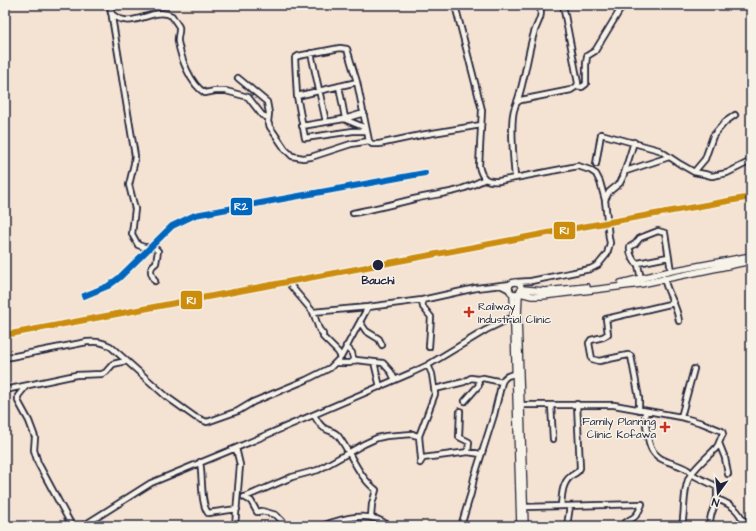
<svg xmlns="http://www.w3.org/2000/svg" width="756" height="531" font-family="'Architects Daughter',sans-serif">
	<rect width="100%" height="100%" fill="#f4e2d2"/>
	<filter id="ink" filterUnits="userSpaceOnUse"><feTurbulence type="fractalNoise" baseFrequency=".025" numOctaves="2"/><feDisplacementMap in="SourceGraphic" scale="8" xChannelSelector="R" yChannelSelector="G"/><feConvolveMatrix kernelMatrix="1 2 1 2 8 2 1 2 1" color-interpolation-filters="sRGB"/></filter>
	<g filter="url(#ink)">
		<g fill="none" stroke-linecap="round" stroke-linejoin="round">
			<g stroke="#22223b" stroke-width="8">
				<path id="minor" d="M 110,5 L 135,156 L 134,164 L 129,185 L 135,209 L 132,234 L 138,245 L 144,247 L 154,247 L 158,251 L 156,263 C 148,268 151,274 155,281
					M 455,5 L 482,110 L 479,166 C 482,179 486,182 499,181 L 578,166 L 590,170 L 596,174 L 600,182 L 605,200 L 609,238 L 610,243 L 607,254 L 598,265 L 590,269 L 531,281 L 516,282
					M 111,13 C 131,33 152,5 172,16 C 174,20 177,23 179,27 C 180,32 177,37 178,42 C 181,58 190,84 205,93 L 215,91 L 226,91 L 248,97 L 262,115 L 268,118
					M 311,53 L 326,122
					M 238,78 L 267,102 L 269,113 L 268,122 L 270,127 L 285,149 L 292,156 L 303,158 L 311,157 L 351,144 L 369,141
					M 339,86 L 345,118
					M 577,86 L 582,87 L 586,84 L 586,64 L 587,56 L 595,51 L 623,5
					M 297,96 L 357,82
					M 517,102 C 525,80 527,56 534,33 C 537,23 543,17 540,7
					M 344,119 L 366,128
					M 302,126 L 344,119 L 364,113
					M 366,131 L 353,131 L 305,138 L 297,96 L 295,58 L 298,56 L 340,48 L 347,49 L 357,82 L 369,141 L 372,144 L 379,144 L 421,135 L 481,125
					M 596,164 L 601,134 L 659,150 L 680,164 L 694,172 L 704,174 L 712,176 L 727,173 L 751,161
					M 626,171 L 669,157
					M 694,172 L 705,159 L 713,136 L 725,122 L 735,115
					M 515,178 C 514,162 509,121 515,107 C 516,103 517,102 521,100 L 571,90 L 577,86 L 578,83 L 563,5
					M 605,200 L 609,192 L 620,183 L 623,177 L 634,142
					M 353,213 C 374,209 394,204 414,199 C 441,193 460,193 485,179
					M 638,263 L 668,257
					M 664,278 C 667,293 677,305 679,321
					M 641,279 L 638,265 C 634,262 629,254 630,247 L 635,244 L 640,238 L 658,231 L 665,233 L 671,271
					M 291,286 L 313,312 L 319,329 L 323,334 L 323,337 L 338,352 L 341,357
					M 502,286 L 510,290
					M 422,300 L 423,307 L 431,317 L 429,347
					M 313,312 L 368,307
					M 360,322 L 366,331 L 379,339 L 382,345
					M 346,346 L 352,353 L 353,358 L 356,360
					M 5,358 L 87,342 C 97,341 102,342 110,346 L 167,397 L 195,417 L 207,422 L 238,411 L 253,402 L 306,380 L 330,368 L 341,357 L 368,307 L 422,300 L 476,288 L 511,284
					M 374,362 L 380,387
					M 337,363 L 350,363 L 356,360 L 383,363 L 391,372 L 395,380
					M 26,386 L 18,396 L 18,401 L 29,421 L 35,437 L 34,450 L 38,463 L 72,526
					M 435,389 L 464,382 L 471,378 L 478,379
					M 5,390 L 76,375 L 102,374 L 106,372 L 113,364 L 126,361
					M 465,401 L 479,385 L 478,379 L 483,378 L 502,382
					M 521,405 L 614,405 L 681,417 L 702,423 L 722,431 L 723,434 C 720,438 720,443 716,448 C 709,456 692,469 688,480 C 683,494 685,511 682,526
					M 551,405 L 553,439
					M 639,410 L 639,398 L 631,356 L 628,355 L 599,361 L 592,359 L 589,343 L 591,340 L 603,337 L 608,334 L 606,319 L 674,303
					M 460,411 L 459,437 L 469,442 L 468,452
					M 645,411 C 646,423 646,437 651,448 C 658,463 676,462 688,470 C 690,472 692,474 695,476 C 703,480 710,483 717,487 L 717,499 L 711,515 L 709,526
					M 314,415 C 317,420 320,427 326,429 C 331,432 335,431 339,437 C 352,455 358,476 376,490 L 372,504 L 371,517
					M 681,417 L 694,369
					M 719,443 L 725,458 L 728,474
					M 421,458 L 419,436 L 435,394 L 432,374 L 428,365
					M 200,462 C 203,476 200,503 208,513 L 237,509
					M 420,463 L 423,458 L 468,452 L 481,454
					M 244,497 L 251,501 L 257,512 L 262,511 L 276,515 L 287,526
					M 245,497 L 292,477 L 318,470 L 364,444 L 377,438 L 386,436 L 413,434 L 414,435 L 419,436
					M 717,499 C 725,502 732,505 737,511 C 742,517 743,522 749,526
					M 561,506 C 562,495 562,483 571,476 C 575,473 578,473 580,468 L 577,404
					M 525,507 L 642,504 C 640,509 638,515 633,518 C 628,521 626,521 622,526
					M 83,526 L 151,483 L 236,448 L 411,373 L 428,365 L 486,330 L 513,317
					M 235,526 L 240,465 L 236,448
					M 322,526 C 343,518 370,510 389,526
					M 461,526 L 471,493 L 474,478 L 494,415 L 502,382 C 505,376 509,375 515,374
					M 567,526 L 570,506"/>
			</g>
			<g stroke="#22223b" stroke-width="8">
				<path id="tertiary" d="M509 288a6 6 0 1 1 12 0a6 6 0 1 1-12 0Z
					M 621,283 L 671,271 L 751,256
					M 522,289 L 545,291 L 587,287
					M 519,293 L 518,317 L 525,526
					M 520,293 L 532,296 L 543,296 L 641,284 L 751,261
					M 513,294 L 520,526"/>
			</g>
			<use href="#minor" stroke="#f7f3e8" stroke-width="4.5"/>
			<use href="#tertiary" stroke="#f7f3e8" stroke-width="5.5"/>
			<g stroke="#f7f3e8" stroke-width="9">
				<path id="rail-1" d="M 5,335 L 548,233 L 751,197"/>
			</g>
			<g stroke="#f7f3e8" stroke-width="9">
				<path id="rail-2" d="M 84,296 L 108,286 L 119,278 L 172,226 L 195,215 L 425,173"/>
			</g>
			<use href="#rail-1" stroke="#cc8c0c" stroke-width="6"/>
			<use href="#rail-2" stroke="#0065bd" stroke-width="6"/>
		</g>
	</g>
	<circle fill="#22223b" stroke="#f7f3e8" stroke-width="1.5" cx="378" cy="265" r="6"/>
	<g fill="#c8321e" stroke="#f7f3e8" stroke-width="1.5">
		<path d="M467 306h4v4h4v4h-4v4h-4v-4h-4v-4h4z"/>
		<path d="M663 421h4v4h4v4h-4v4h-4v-4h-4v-4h4z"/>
	</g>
	<g text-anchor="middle" stroke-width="3" stroke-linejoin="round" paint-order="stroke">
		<g font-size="11" font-weight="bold" fill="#22223b" stroke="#f7f3e8">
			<text x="378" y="284">Bauchi</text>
		</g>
		<g font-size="11" fill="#22223b" stroke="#f7f3e8" text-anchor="start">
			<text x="478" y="310">Railway<tspan x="478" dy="13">Industrial Clinic</tspan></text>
			<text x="656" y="425" text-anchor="end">Family Planning<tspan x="656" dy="13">Clinic Kofawa</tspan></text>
		</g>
	</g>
	<g stroke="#f7f3e8" stroke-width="1.5">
		<rect x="230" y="197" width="23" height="19" rx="4" fill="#0065bd"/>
		<rect x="553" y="221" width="23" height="19" rx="4" fill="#cc8c0c"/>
		<rect x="180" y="290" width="23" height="20" rx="4" fill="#cc8c0c"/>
	</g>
	<g font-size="11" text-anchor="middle" font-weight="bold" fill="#fff">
		<text x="241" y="210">R2</text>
		<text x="564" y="234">R1</text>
		<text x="191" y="304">R1</text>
	</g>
	<rect width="756" height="531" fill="none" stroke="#f7f3e8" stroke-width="20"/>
	<rect x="10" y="10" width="736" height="511" fill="none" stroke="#22223b" stroke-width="1.5" filter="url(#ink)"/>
	<g transform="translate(718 493) rotate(195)" stroke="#f7f3e8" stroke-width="3" paint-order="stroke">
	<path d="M0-3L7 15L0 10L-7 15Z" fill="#22223b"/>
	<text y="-6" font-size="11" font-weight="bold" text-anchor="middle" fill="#22223b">N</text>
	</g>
</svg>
